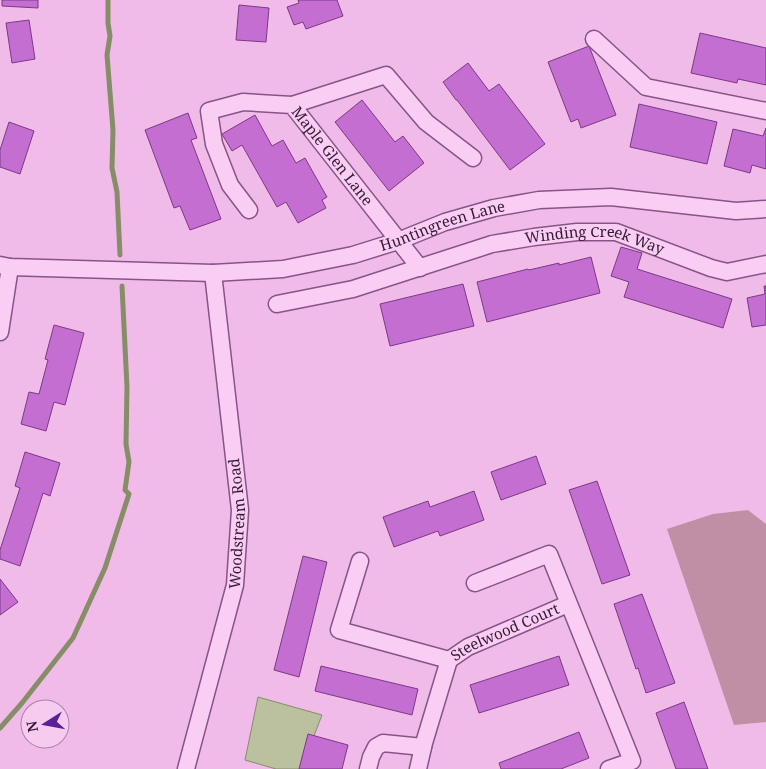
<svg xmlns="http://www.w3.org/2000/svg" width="766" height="769" font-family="'Noto Serif',serif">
	<rect width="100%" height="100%" fill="#f0bbe8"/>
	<path fill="#c18fa5" d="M 748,510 L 766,524 L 766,722 L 734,725 L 667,529 L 713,514 Z"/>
	<path fill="#bbc09f" stroke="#868d67" d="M 258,697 L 322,715 L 301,769 L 276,769 L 245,760 Z"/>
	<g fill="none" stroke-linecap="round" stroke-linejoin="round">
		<path stroke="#868d67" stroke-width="5" d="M 108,0 L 108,23 L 110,36 L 107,55 L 113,130 L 112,168 L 117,192 L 120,255
			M 0,728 L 22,703 L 73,638 L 105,568 L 129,494 L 125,490 L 129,462 L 126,444 L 127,387 L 122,286"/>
	</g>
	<path fill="#c36ed0" stroke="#7b3987" d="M 2,0 L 38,0 L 38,8 L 2,6 Z
		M 298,0 L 337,0 L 343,16 L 306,29 L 303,22 L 294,25 L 287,7 L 299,3 Z
		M 239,5 L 269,8 L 266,42 L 236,40 Z
		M 29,20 L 35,59 L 12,63 L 6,23 Z
		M 700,33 L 766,48 L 766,85 L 738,79 L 737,83 L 691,73 Z
		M 589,46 L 616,115 L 581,128 L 578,119 L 571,122 L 548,62 Z
		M 468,63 L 489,91 L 499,84 L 545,144 L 510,170 L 457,100 L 456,100 L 443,82 Z
		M 362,100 L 395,142 L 403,136 L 424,163 L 389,191 L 335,122 Z
		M 639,104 L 717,122 L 707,164 L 630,147 Z
		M 188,113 L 197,138 L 191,140 L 221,219 L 190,230 L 180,206 L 174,208 L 145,130 Z
		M 255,115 L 272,146 L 283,140 L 296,163 L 305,158 L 327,197 L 322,200 L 326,208 L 298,223 L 286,202 L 277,207 L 242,145 L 232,151 L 222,134 Z
		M 9,122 L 34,131 L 20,174 L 0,167 L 0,150 Z
		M 766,128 L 766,169 L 752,165 L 750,173 L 724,166 L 733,129 L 763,136 Z
		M 621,247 L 642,253 L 637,269 L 732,299 L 723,328 L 624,297 L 629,282 L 611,276 Z
		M 591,257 L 600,293 L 487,322 L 477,282 L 528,269 L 529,270 L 559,263 L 559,265 Z
		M 463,284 L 474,326 L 390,346 L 380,304 Z
		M 764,286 L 766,286 L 766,325 L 752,327 L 747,298 L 765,294 Z
		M 54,325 L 84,333 L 65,405 L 54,402 L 46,431 L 21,424 L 29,392 L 39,394 L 48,360 L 45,359 Z
		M 25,452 L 60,463 L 50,496 L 43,493 L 20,566 L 0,559 L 0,550 L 20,488 L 15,486 Z
		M 536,456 L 546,484 L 501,500 L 491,472 Z
		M 597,481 L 630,575 L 602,584 L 569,490 Z
		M 474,491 L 484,520 L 440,536 L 438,531 L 394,547 L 383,517 L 428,501 L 430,507 Z
		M 303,556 L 327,562 L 299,677 L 274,670 Z
		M 0,579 L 18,602 L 0,615 Z
		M 642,594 L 675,683 L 646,693 L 638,668 L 636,669 L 614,604 Z
		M 559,656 L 569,685 L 479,713 L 470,685 Z
		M 321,666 L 418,689 L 412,715 L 315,691 Z
		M 684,702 L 708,769 L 676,769 L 656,713 Z
		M 579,732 L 589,758 L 561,769 L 501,769 L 499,763 Z
		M 308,734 L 348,745 L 342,769 L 299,769 Z"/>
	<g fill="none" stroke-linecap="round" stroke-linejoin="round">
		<g stroke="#865487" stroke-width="19">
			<g id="minor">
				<path d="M 594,39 L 646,87 L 766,111"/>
				<path d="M 292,105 L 386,75 L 426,122 L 473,158"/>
				<path id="s1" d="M 249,210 L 230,185 L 214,144 L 209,111 L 243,102 L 292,105 L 420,268"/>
				<path id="s2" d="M 0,265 L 10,267 L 213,273 L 283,269 L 353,255 L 398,241 L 445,222 L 494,208 L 539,200 L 611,197 L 736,211 L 766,209"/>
				<path id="s3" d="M 277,304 L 353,289 L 492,244 L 534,237 L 577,232 L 616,232 L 711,268 L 727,272 L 766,264"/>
				<path d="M 0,332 L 10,267"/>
				<path id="s4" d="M 360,561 L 339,630 L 449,660 L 468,647 L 568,604"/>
				<path d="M 475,583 L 549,554 L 632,761 L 609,769"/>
				<path id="s5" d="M 186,769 L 235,585 L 240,510 L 213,273"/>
				<path d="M 368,769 L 371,757 L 376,747 L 383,743 L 423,747"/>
				<path d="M 418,769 L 424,743 L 449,660"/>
			</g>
		</g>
		<use href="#minor" stroke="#facef4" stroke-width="16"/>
	</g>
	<g text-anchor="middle" stroke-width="5" stroke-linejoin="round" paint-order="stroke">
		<g font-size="15" fill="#341a35" stroke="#f7caf0">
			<text dy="5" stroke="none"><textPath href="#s1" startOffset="258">Maple Glen Lane</textPath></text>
			<text dy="5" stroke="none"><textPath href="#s2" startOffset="449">Huntingreen Lane</textPath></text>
			<text dy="5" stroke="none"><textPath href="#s3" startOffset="328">Winding Creek Way</textPath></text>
			<text dy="5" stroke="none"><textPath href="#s5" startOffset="252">Woodstream Road</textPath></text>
			<text dy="5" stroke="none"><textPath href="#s4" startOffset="249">Steelwood Court</textPath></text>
		</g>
	</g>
	<g transform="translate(45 724) rotate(259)"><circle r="24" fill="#f7caf0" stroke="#a984a5"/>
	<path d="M0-4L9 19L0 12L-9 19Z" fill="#562199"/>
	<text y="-8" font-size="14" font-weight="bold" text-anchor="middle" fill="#341a35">N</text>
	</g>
</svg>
